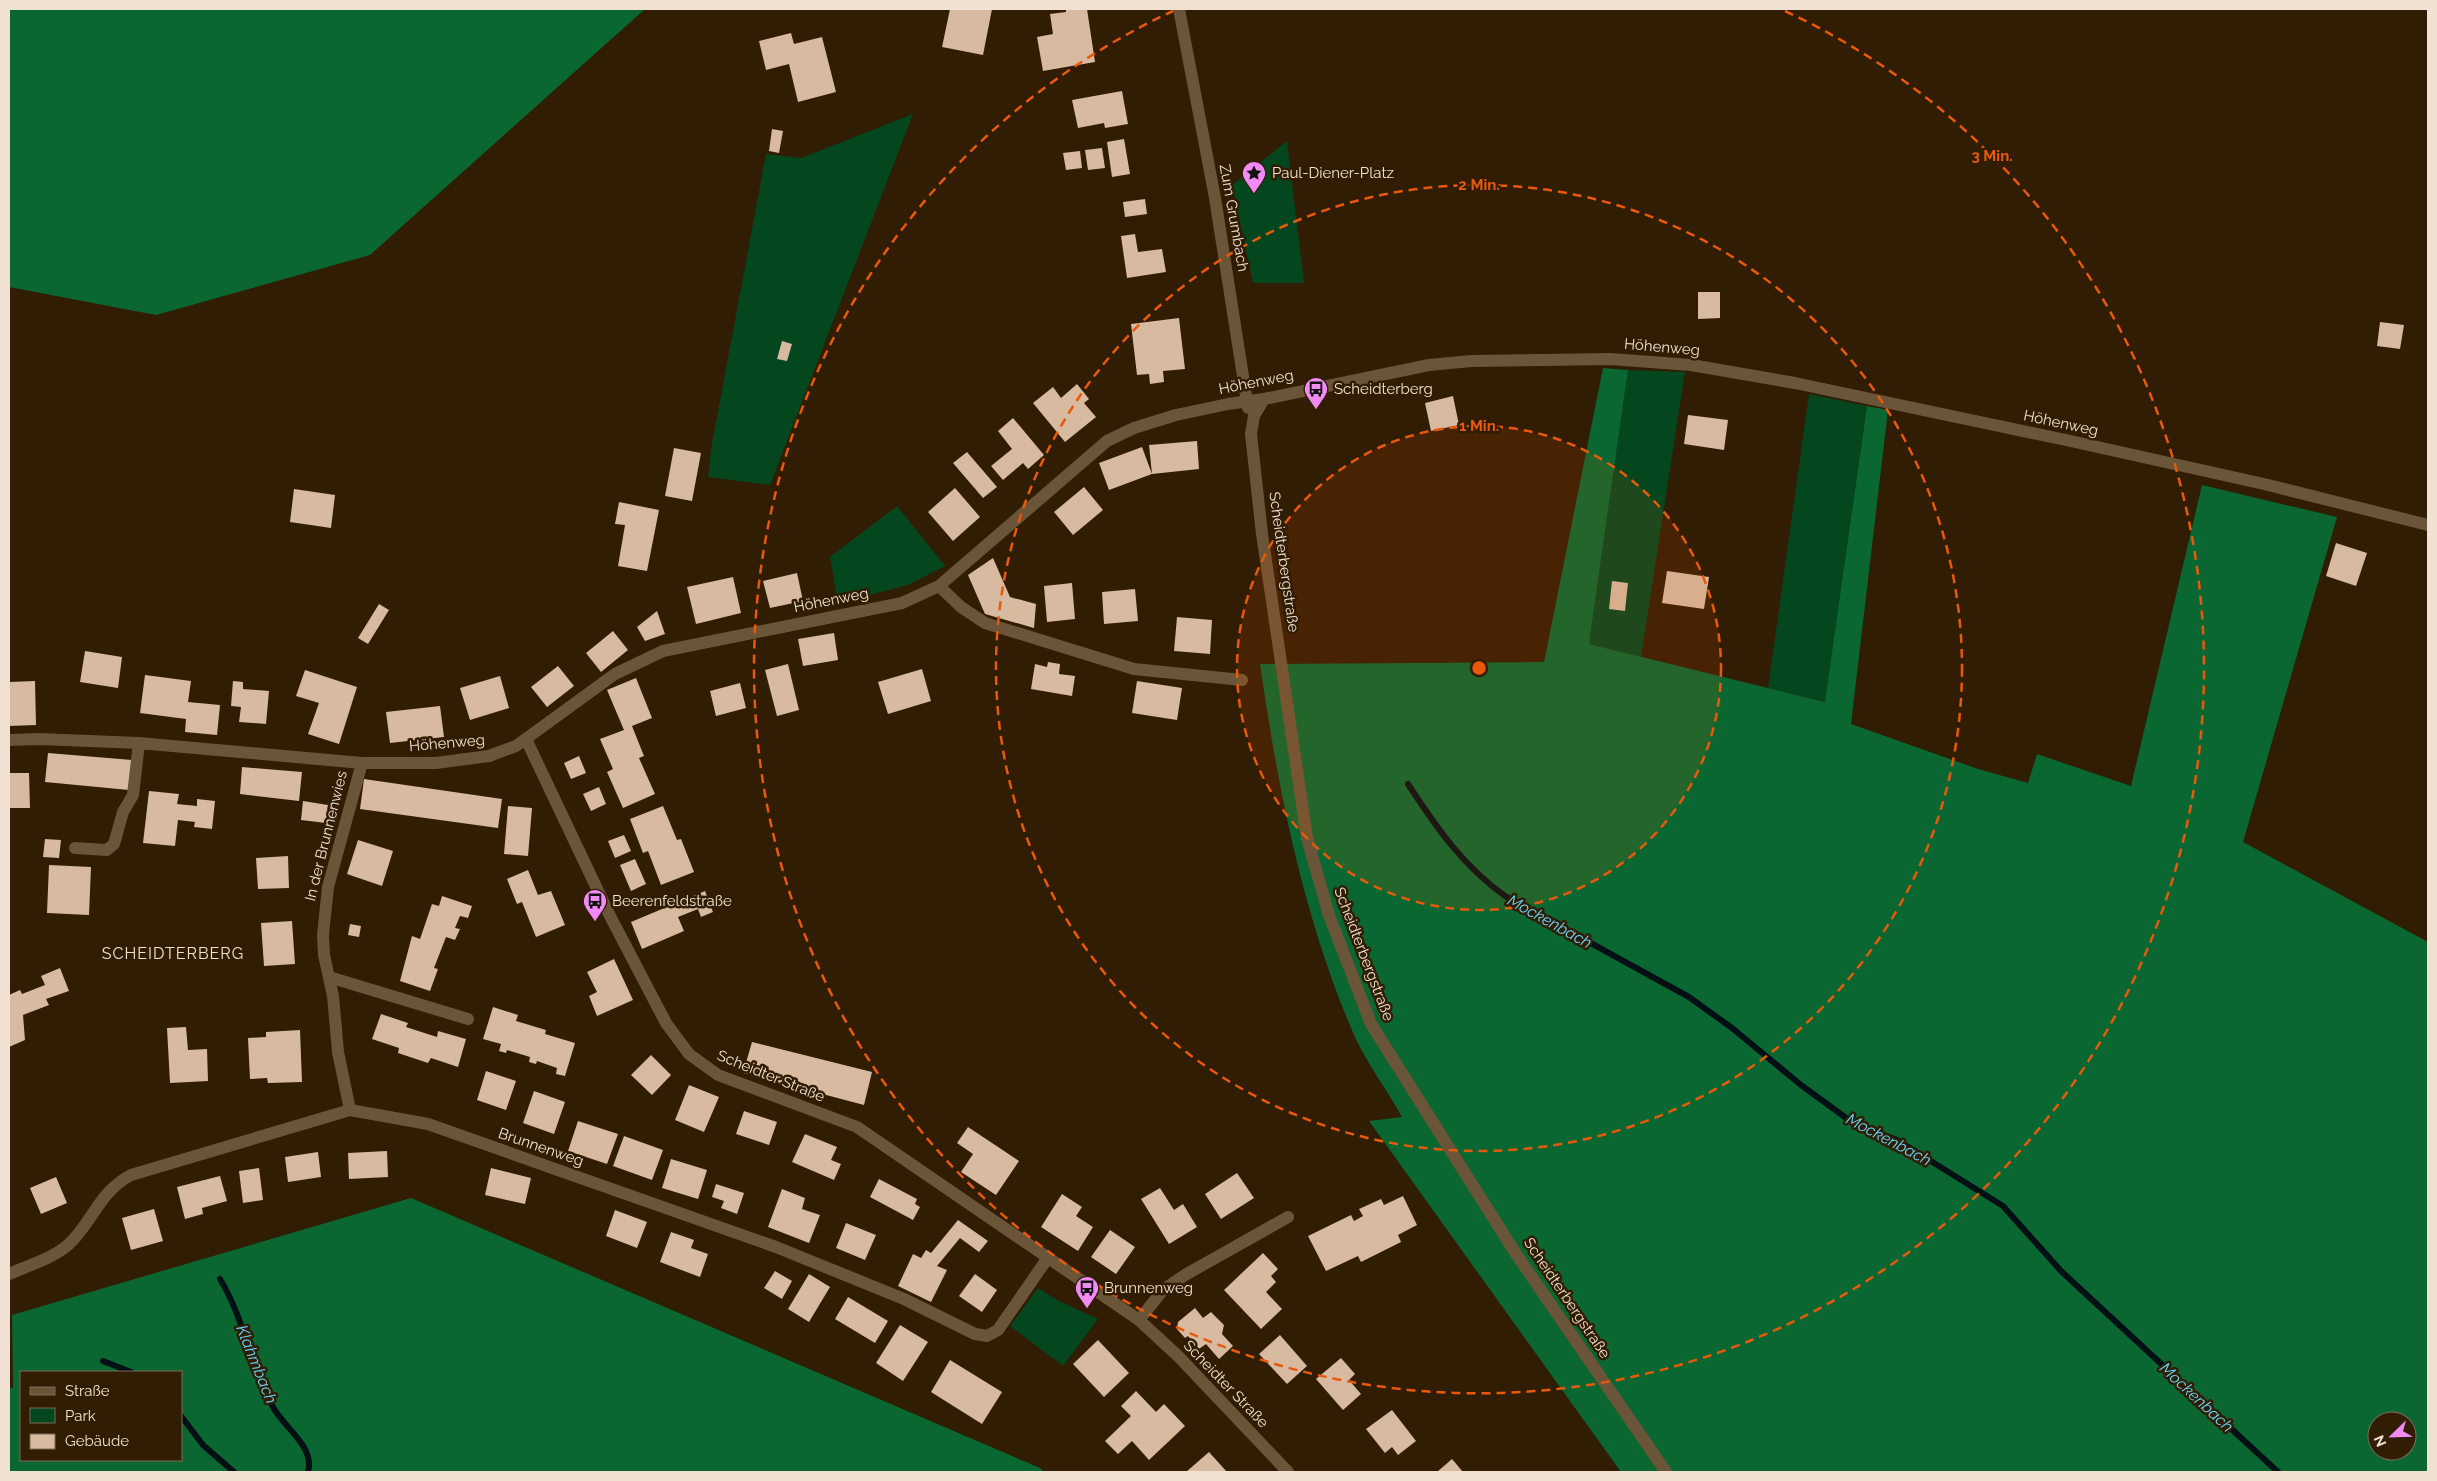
<svg xmlns="http://www.w3.org/2000/svg" width="2437" height="1481" font-family="Raleway,sans-serif">
	<rect width="100%" height="100%" fill="#311c04"/>
	<path fill="#04471f" d="M 913,114 L 770,485 L 708,477 L 711,449 L 766,154 L 801,158 Z
		M 1287,141 L 1304,283 L 1253,283 L 1232,185 Z
		M 1628,370 L 1685,372 L 1641,657 L 1589,644 Z
		M 1809,394 L 1867,406 L 1826,702 L 1768,688 Z
		M 897,506 L 945,566 L 908,585 L 838,603 L 830,557 Z
		M 1038,1288 L 1059,1301 L 1098,1319 L 1063,1366 L 1010,1326 Z"/>
	<path fill="#0a6731" fill-rule="evenodd" d="M 9,9 L 645,9 L 370,255 L 156,315 L 9,287 Z
		M 1603,368 L 1628,370 L 1589,644 L 1825,702 L 1867,406 L 1888,410 L 1851,724 L 1978,769 L 2028,783 L 2037,754 L 2131,786 L 2202,485 L 2337,517 L 2243,842 L 2428,942 L 2428,1472 L 1621,1472 L 1369,1121 L 1402,1117 C 1386,1088 1363,1058 1351,1028 C 1302,911 1278,789 1260,664 L 1544,662 ZM 2377,1421 L 2407,1421 L 2407,1451 L 2377,1451 Z
		M 411,1198 L 1040,1468 L 1044,1472 L 9,1472 L 9,1389 L 13,1387 L 12,1315 ZM 21,1372 L 181,1372 L 181,1460 L 21,1460 Z"/>
	<g fill="none" stroke-linecap="round" stroke-linejoin="round">
		<path stroke="#020f14" stroke-width="6" d="M 1408,784 C 1436,827 1463,866 1505,896 L 1689,997 L 1732,1028 L 1801,1085 L 1853,1123 L 1897,1140 L 2003,1206 L 2061,1271 L 2278,1472
			M 220,1279 C 244,1318 251,1367 273,1407 C 284,1428 315,1446 308,1472
			M 103,1361 L 131,1372
			M 181,1416 L 203,1445 L 234,1472"/>
	</g>
	<path fill="#d7baa0" d="M 950,9 L 992,9 L 983,55 L 942,47 Z
		M 1066,9 L 1087,9 L 1095,62 L 1043,71 L 1037,37 L 1053,34 L 1050,14 L 1066,12 Z
		M 791,33 L 794,44 L 822,37 L 836,92 L 798,102 L 789,64 L 766,70 L 759,41 Z
		M 1122,91 L 1128,124 L 1105,128 L 1104,123 L 1078,128 L 1072,100 Z
		M 772,129 L 783,131 L 779,153 L 769,151 Z
		M 1124,139 L 1130,174 L 1112,177 L 1107,142 Z
		M 1102,148 L 1105,168 L 1088,170 L 1085,150 Z
		M 1080,151 L 1082,168 L 1066,170 L 1063,153 Z
		M 1145,199 L 1147,214 L 1125,217 L 1123,202 Z
		M 1135,234 L 1138,252 L 1162,249 L 1166,272 L 1127,278 L 1121,236 Z
		M 1698,292 L 1720,292 L 1720,318 L 1698,319 Z
		M 1179,318 L 1185,369 L 1163,371 L 1164,382 L 1150,384 L 1149,374 L 1137,375 L 1131,324 Z
		M 2380,322 L 2404,325 L 2400,349 L 2377,346 Z
		M 782,341 L 792,344 L 787,361 L 777,359 Z
		M 1077,384 L 1089,399 L 1084,403 L 1096,417 L 1065,442 L 1033,403 L 1053,387 L 1061,398 Z
		M 1453,396 L 1459,425 L 1431,431 L 1425,403 Z
		M 1688,415 L 1728,420 L 1724,450 L 1684,444 Z
		M 1013,418 L 1044,455 L 1028,469 L 1023,463 L 1003,480 L 991,466 L 1012,449 L 998,431 Z
		M 1197,441 L 1199,469 L 1152,474 L 1149,445 Z
		M 1142,447 L 1152,474 L 1109,490 L 1099,463 Z
		M 674,448 L 701,453 L 692,501 L 665,496 Z
		M 967,452 L 997,487 L 983,498 L 953,463 Z
		M 1084,487 L 1103,510 L 1073,535 L 1054,512 Z
		M 955,488 L 980,517 L 953,541 L 928,512 Z
		M 294,489 L 335,495 L 331,528 L 290,522 Z
		M 619,502 L 659,510 L 647,571 L 618,566 L 625,525 L 615,524 Z
		M 2336,543 L 2367,553 L 2356,586 L 2326,576 Z
		M 993,558 L 1010,597 L 1036,604 L 1034,628 L 985,614 L 968,575 Z
		M 1667,571 L 1709,577 L 1704,609 L 1662,603 Z
		M 797,573 L 803,601 L 770,608 L 763,581 Z
		M 733,577 L 741,613 L 696,624 L 687,587 Z
		M 1612,581 L 1628,583 L 1625,611 L 1609,609 Z
		M 1072,583 L 1075,619 L 1047,622 L 1044,586 Z
		M 1135,589 L 1138,621 L 1104,624 L 1102,592 Z
		M 379,604 L 389,610 L 368,644 L 358,638 Z
		M 657,611 L 665,634 L 645,641 L 637,627 Z
		M 1177,617 L 1212,620 L 1210,654 L 1174,651 Z
		M 613,631 L 628,650 L 601,672 L 586,653 Z
		M 834,633 L 838,660 L 803,666 L 798,639 Z
		M 85,651 L 122,657 L 118,688 L 80,682 Z
		M 1048,662 L 1060,664 L 1059,674 L 1075,676 L 1072,696 L 1031,689 L 1035,664 L 1047,667 Z
		M 788,664 L 799,710 L 777,716 L 765,670 Z
		M 558,666 L 574,686 L 547,707 L 531,687 Z
		M 922,669 L 931,701 L 888,714 L 878,682 Z
		M 305,670 L 357,687 L 339,744 L 308,734 L 319,703 L 296,696 Z
		M 145,675 L 191,681 L 188,702 L 220,705 L 217,735 L 185,732 L 186,719 L 140,713 Z
		M 500,676 L 509,708 L 470,720 L 460,688 Z
		M 636,678 L 652,718 L 632,726 L 644,756 L 639,758 L 655,794 L 623,808 L 607,772 L 613,769 L 600,739 L 624,730 L 607,690 Z
		M 35,681 L 36,725 L 9,726 L 9,682 Z
		M 233,681 L 243,682 L 243,689 L 269,691 L 266,724 L 239,722 L 241,707 L 231,706 Z
		M 1137,681 L 1182,688 L 1177,720 L 1132,713 Z
		M 740,683 L 746,708 L 716,716 L 710,691 Z
		M 440,706 L 444,737 L 390,743 L 386,712 Z
		M 48,753 L 132,760 L 129,790 L 45,782 Z
		M 579,756 L 586,773 L 571,779 L 564,763 Z
		M 242,767 L 302,772 L 299,801 L 240,794 Z
		M 9,773 L 29,773 L 30,808 L 9,808 Z
		M 364,779 L 502,799 L 498,828 L 360,809 Z
		M 599,787 L 606,804 L 591,811 L 583,794 Z
		M 149,791 L 179,794 L 177,804 L 197,806 L 197,799 L 215,801 L 212,829 L 194,827 L 195,822 L 178,820 L 175,846 L 143,843 Z
		M 303,801 L 328,805 L 326,823 L 301,820 Z
		M 508,806 L 532,808 L 528,856 L 504,854 Z
		M 663,806 L 677,840 L 681,839 L 694,872 L 661,885 L 648,851 L 643,853 L 630,819 Z
		M 624,835 L 631,851 L 615,858 L 608,841 Z
		M 45,839 L 61,840 L 59,858 L 43,857 Z
		M 358,840 L 393,851 L 382,886 L 347,874 Z
		M 288,856 L 289,888 L 258,889 L 256,858 Z
		M 635,859 L 646,884 L 631,891 L 620,865 Z
		M 49,865 L 91,867 L 89,915 L 47,913 Z
		M 528,870 L 538,895 L 551,891 L 565,925 L 536,937 L 522,902 L 517,904 L 507,879 Z
		M 705,891 L 713,912 L 701,917 L 698,909 L 678,917 L 684,931 L 642,949 L 631,922 Z
		M 442,896 L 472,906 L 468,918 L 460,916 L 455,928 L 460,929 L 455,940 L 446,937 L 434,968 L 438,969 L 430,991 L 400,981 L 412,936 L 420,939 L 432,904 L 439,906 Z
		M 292,921 L 295,964 L 264,966 L 261,923 Z
		M 350,924 L 361,926 L 359,937 L 348,935 Z
		M 614,959 L 633,1000 L 597,1016 L 589,996 L 597,992 L 587,972 Z
		M 60,968 L 69,991 L 46,999 L 49,1005 L 23,1015 L 25,1040 L 9,1047 L 9,995 L 20,990 L 22,994 L 45,985 L 41,976 Z
		M 493,1007 L 518,1015 L 516,1021 L 546,1030 L 545,1034 L 575,1043 L 565,1076 L 556,1074 L 557,1068 L 537,1061 L 536,1064 L 529,1062 L 530,1057 L 507,1050 L 506,1053 L 499,1051 L 501,1044 L 483,1039 Z
		M 381,1014 L 408,1023 L 406,1027 L 437,1037 L 438,1031 L 466,1039 L 458,1067 L 431,1058 L 428,1063 L 398,1053 L 399,1048 L 372,1039 Z
		M 186,1027 L 188,1050 L 207,1049 L 208,1081 L 170,1083 L 167,1028 Z
		M 300,1030 L 302,1082 L 268,1083 L 267,1078 L 250,1079 L 248,1038 L 266,1037 L 266,1032 Z
		M 752,1042 L 872,1072 L 864,1105 L 743,1073 Z
		M 651,1055 L 671,1075 L 652,1095 L 631,1075 Z
		M 486,1071 L 516,1081 L 506,1110 L 477,1100 Z
		M 689,1085 L 719,1097 L 704,1132 L 675,1120 Z
		M 534,1091 L 565,1102 L 554,1134 L 523,1123 Z
		M 744,1111 L 777,1122 L 769,1145 L 736,1134 Z
		M 578,1121 L 618,1134 L 607,1164 L 568,1151 Z
		M 968,1127 L 1019,1161 L 996,1195 L 961,1172 L 973,1154 L 957,1143 Z
		M 805,1134 L 837,1147 L 831,1160 L 841,1164 L 834,1180 L 792,1162 Z
		M 624,1136 L 663,1150 L 652,1180 L 613,1166 Z
		M 387,1151 L 388,1177 L 349,1179 L 348,1153 Z
		M 318,1152 L 321,1177 L 288,1182 L 285,1157 Z
		M 671,1159 L 707,1170 L 698,1199 L 662,1188 Z
		M 259,1168 L 263,1200 L 243,1203 L 239,1171 Z
		M 491,1168 L 531,1178 L 525,1204 L 485,1195 Z
		M 1237,1173 L 1254,1198 L 1221,1219 L 1205,1194 Z
		M 220,1176 L 227,1201 L 202,1208 L 203,1214 L 185,1219 L 177,1187 Z
		M 56,1177 L 67,1203 L 41,1214 L 30,1188 Z
		M 879,1179 L 917,1199 L 915,1204 L 920,1207 L 913,1220 L 870,1197 Z
		M 716,1184 L 744,1193 L 737,1214 L 721,1208 L 724,1201 L 712,1197 Z
		M 1160,1188 L 1174,1210 L 1183,1204 L 1197,1227 L 1169,1244 L 1141,1199 Z
		M 782,1189 L 805,1198 L 802,1209 L 820,1215 L 809,1243 L 768,1227 Z
		M 1062,1194 L 1082,1207 L 1076,1216 L 1093,1227 L 1078,1251 L 1041,1227 Z
		M 1403,1196 L 1417,1225 L 1398,1235 L 1401,1242 L 1361,1262 L 1358,1256 L 1326,1271 L 1308,1236 L 1351,1215 L 1354,1221 L 1363,1216 L 1359,1209 L 1381,1199 L 1384,1205 Z
		M 154,1209 L 163,1241 L 131,1250 L 122,1218 Z
		M 615,1210 L 647,1222 L 637,1248 L 606,1236 Z
		M 958,1220 L 988,1241 L 979,1252 L 960,1238 L 937,1266 L 947,1270 L 931,1302 L 898,1286 L 913,1254 L 921,1258 L 926,1250 L 931,1253 Z
		M 846,1223 L 876,1235 L 865,1260 L 836,1248 Z
		M 1110,1230 L 1135,1247 L 1116,1274 L 1091,1257 Z
		M 671,1232 L 694,1240 L 691,1248 L 708,1254 L 700,1277 L 660,1262 Z
		M 1263,1253 L 1278,1269 L 1271,1276 L 1276,1282 L 1266,1292 L 1282,1309 L 1261,1329 L 1224,1290 Z
		M 775,1271 L 792,1281 L 782,1299 L 764,1288 Z
		M 809,1274 L 830,1287 L 809,1322 L 788,1309 Z
		M 975,1274 L 997,1290 L 982,1312 L 959,1296 Z
		M 848,1297 L 888,1321 L 875,1343 L 835,1319 Z
		M 1195,1308 L 1203,1318 L 1211,1312 L 1224,1325 L 1222,1334 L 1233,1346 L 1219,1359 L 1206,1344 L 1199,1349 L 1188,1336 L 1185,1338 L 1177,1329 L 1178,1322 Z
		M 900,1325 L 928,1342 L 903,1381 L 876,1363 Z
		M 1280,1335 L 1307,1366 L 1287,1384 L 1259,1354 Z
		M 1098,1340 L 1129,1373 L 1104,1397 L 1073,1364 Z
		M 1341,1358 L 1355,1374 L 1349,1380 L 1361,1394 L 1343,1410 L 1316,1379 Z
		M 950,1360 L 1002,1392 L 982,1424 L 931,1392 Z
		M 1136,1391 L 1156,1412 L 1164,1404 L 1185,1426 L 1149,1460 L 1132,1441 L 1118,1454 L 1105,1441 L 1131,1416 L 1121,1406 Z
		M 1392,1410 L 1416,1441 L 1398,1455 L 1392,1447 L 1385,1453 L 1366,1429 Z
		M 1209,1452 L 1227,1472 L 1186,1472 Z
		M 1452,1459 L 1463,1472 L 1437,1472 Z"/>
	<g fill="none" stroke-linecap="round" stroke-linejoin="round">
		<path stroke="#6b5538" stroke-width="12" d="M 1179,9 L 1215,198 L 1248,408
			M 1264,399 L 1254,416 L 1251,434 L 1262,534 L 1307,838 L 1329,915 L 1371,1024 L 1516,1254 L 1666,1472
			M 939,586 L 961,607 L 985,623 L 1134,669 L 1242,680
			M 526,739 L 609,914 L 666,1023 L 689,1054 L 718,1075 L 857,1127 L 1139,1320 L 1179,1357 L 1288,1472
			M 9,740 L 39,739 L 139,743 L 362,763 L 436,763 L 489,756 L 516,746 L 615,674 L 663,651 L 902,603 L 939,586 L 1107,441 L 1134,428 L 1176,415 L 1228,404 L 1264,399 L 1429,365 L 1471,361 L 1610,359 L 1691,365 L 1795,383 L 2066,440 L 2264,484 L 2428,525
			M 75,848 L 107,850 L 114,844 L 123,812 L 133,795 L 139,743
			M 329,977 L 468,1019
			M 350,1110 L 338,1052 L 333,996 L 324,955 L 323,935 L 328,887 L 362,763
			M 9,1274 C 29,1265 58,1257 73,1240 C 95,1216 101,1191 131,1175 L 350,1110 L 428,1124 L 776,1247 L 904,1299 L 975,1334 L 987,1336 L 998,1330 L 1047,1259
			M 1139,1320 L 1163,1290 L 1185,1275 L 1288,1217"/>
	</g>
	<circle cx="1479" cy="668" r="242" fill="#e8590c" fill-opacity=".12"/>
	<g fill="none" stroke="#e8590c" stroke-width="2.5" stroke-dasharray="9 6">
		<circle cx="1479" cy="668" r="242"/>
		<circle cx="1479" cy="668" r="483"/>
		<path d="M1785 11A725 725 0 1 1 1173 11"/>
	</g>
	<defs>
		<g id="sight-pin" transform="scale(1.25)"><path d="M0 17L-7.5 6A9.5 9.5 0 1 1 7.5 6Z" fill="#f28af3" stroke="#311c04"/><path d="M0-6L1.8-2.2L6-1.7L2.9 1.2L3.7 5.4L0 3.3L-3.7 5.4L-2.9 1.2L-6-1.7L-1.8-2.2Z" fill="#111"/></g>
		<g id="bus-pin" transform="scale(1.25)"><path d="M0 17L-7.5 6A9.5 9.5 0 1 1 7.5 6Z" fill="#f28af3" stroke="#311c04"/><path d="M-5-6H5V4H4V6H2V4H-2V6H-4V4H-5ZM-3.5-4V0h7V-4ZM-3.5 1.2v1.5H-2V1.2ZM2 1.2v1.5H3.5V1.2Z" fill="#111"/></g>
	</defs>
	<g fill-rule="evenodd">
		<use href="#sight-pin" x="1254" y="173"/>
		<use href="#bus-pin" x="1316" y="389"/>
		<use href="#bus-pin" x="595" y="901"/>
		<use href="#bus-pin" x="1087" y="1288"/>
	</g>
	<g text-anchor="middle" stroke-width="5" stroke-linejoin="round" paint-order="stroke">
		<g font-size="15" fill="#f0e1d3" stroke="#311c04" text-anchor="start">
			<text x="1272" y="178">Paul-Diener-Platz</text>
			<text x="1334" y="394">Scheidterberg</text>
			<text x="612" y="906">Beerenfeldstraße</text>
			<text x="1104" y="1293">Brunnenweg</text>
		</g>
		<g font-size="15" fill="#f0e1d3" stroke="#311c04">
			<text transform="translate(1234 218) rotate(80)" y="5">Zum Grumbach</text>
			<text transform="translate(1662 347) rotate(5)" y="5">Höhenweg</text>
			<text transform="translate(1256 382) rotate(-11)" y="5">Höhenweg</text>
			<text transform="translate(2061 423) rotate(12)" y="5">Höhenweg</text>
			<text transform="translate(1284 562) rotate(82)" y="5">Scheidterbergstraße</text>
			<text transform="translate(831 600) rotate(-11)" y="5">Höhenweg</text>
			<text transform="translate(447 743) rotate(-5)" y="5">Höhenweg</text>
			<text transform="translate(326 836) rotate(-76)" y="5">In der Brunnenwies</text>
			<text transform="translate(1364 954) rotate(69)" y="5">Scheidterbergstraße</text>
			<text transform="translate(771 1076) rotate(22)" y="5">Scheidter Straße</text>
			<text transform="translate(541 1147) rotate(19)" y="5">Brunnenweg</text>
			<text transform="translate(1567 1298) rotate(56)" y="5">Scheidterbergstraße</text>
			<text transform="translate(1226 1384) rotate(46)" y="5">Scheidter Straße</text>
		</g>
		<g font-size="16" font-style="italic" fill="#62dafe" stroke="#311c04">
			<text transform="translate(1550 921) rotate(29)" y="6">Mockenbach</text>
			<text transform="translate(1889 1139) rotate(28)" y="6">Mockenbach</text>
			<text transform="translate(257 1364) rotate(68)" y="6">Klahmbach</text>
			<text transform="translate(2197 1397) rotate(43)" y="6">Mockenbach</text>
		</g>
		<g font-size="16" letter-spacing="1" fill="#f0e1d3" stroke="#311c04">
			<text x="173" y="959">SCHEIDTERBERG</text>
		</g>
	</g>
	<circle cx="1479" cy="668" r="8" fill="#e8590c" stroke="#311c04" stroke-width="2.5"/>
	<g font-size="15" text-anchor="middle" font-weight="bold" fill="#e8590c" stroke="#311c04" stroke-width="5" stroke-linejoin="round" paint-order="stroke">
		<text x="1992" y="161">3 Min.</text>
		<text x="1479" y="190">2 Min.</text>
		<text x="1479" y="431">1 Min.</text>
	</g>
	<rect width="2437" height="1481" fill="none" stroke="#f0e1d3" stroke-width="20"/>
	<rect x="20" y="1371" width="162" height="90" fill="#311c04" stroke="#7d6b57"/>
	<rect x="30" y="1387" width="25" height="8" fill="#6b5538" stroke="#7d6b57"/>
	<text x="65" y="1396" font-size="15" fill="#f0e1d3">Straße</text>
	<rect x="30" y="1408" width="25" height="15" fill="#04471f" stroke="#7d6b57"/>
	<text x="65" y="1421" font-size="15" fill="#f0e1d3">Park</text>
	<rect x="30" y="1434" width="25" height="15" fill="#d7baa0" stroke="#7d6b57"/>
	<text x="65" y="1446" font-size="15" fill="#f0e1d3">Gebäude</text>
	<g transform="translate(2392 1436) rotate(247)"><circle r="24" fill="#311c04" stroke="#7d6b57"/>
	<path d="M0-4L9 19L0 12L-9 19Z" fill="#f28af3"/>
	<text y="-8" font-size="14" font-weight="bold" text-anchor="middle" fill="#f0e1d3">N</text>
	</g>
</svg>
